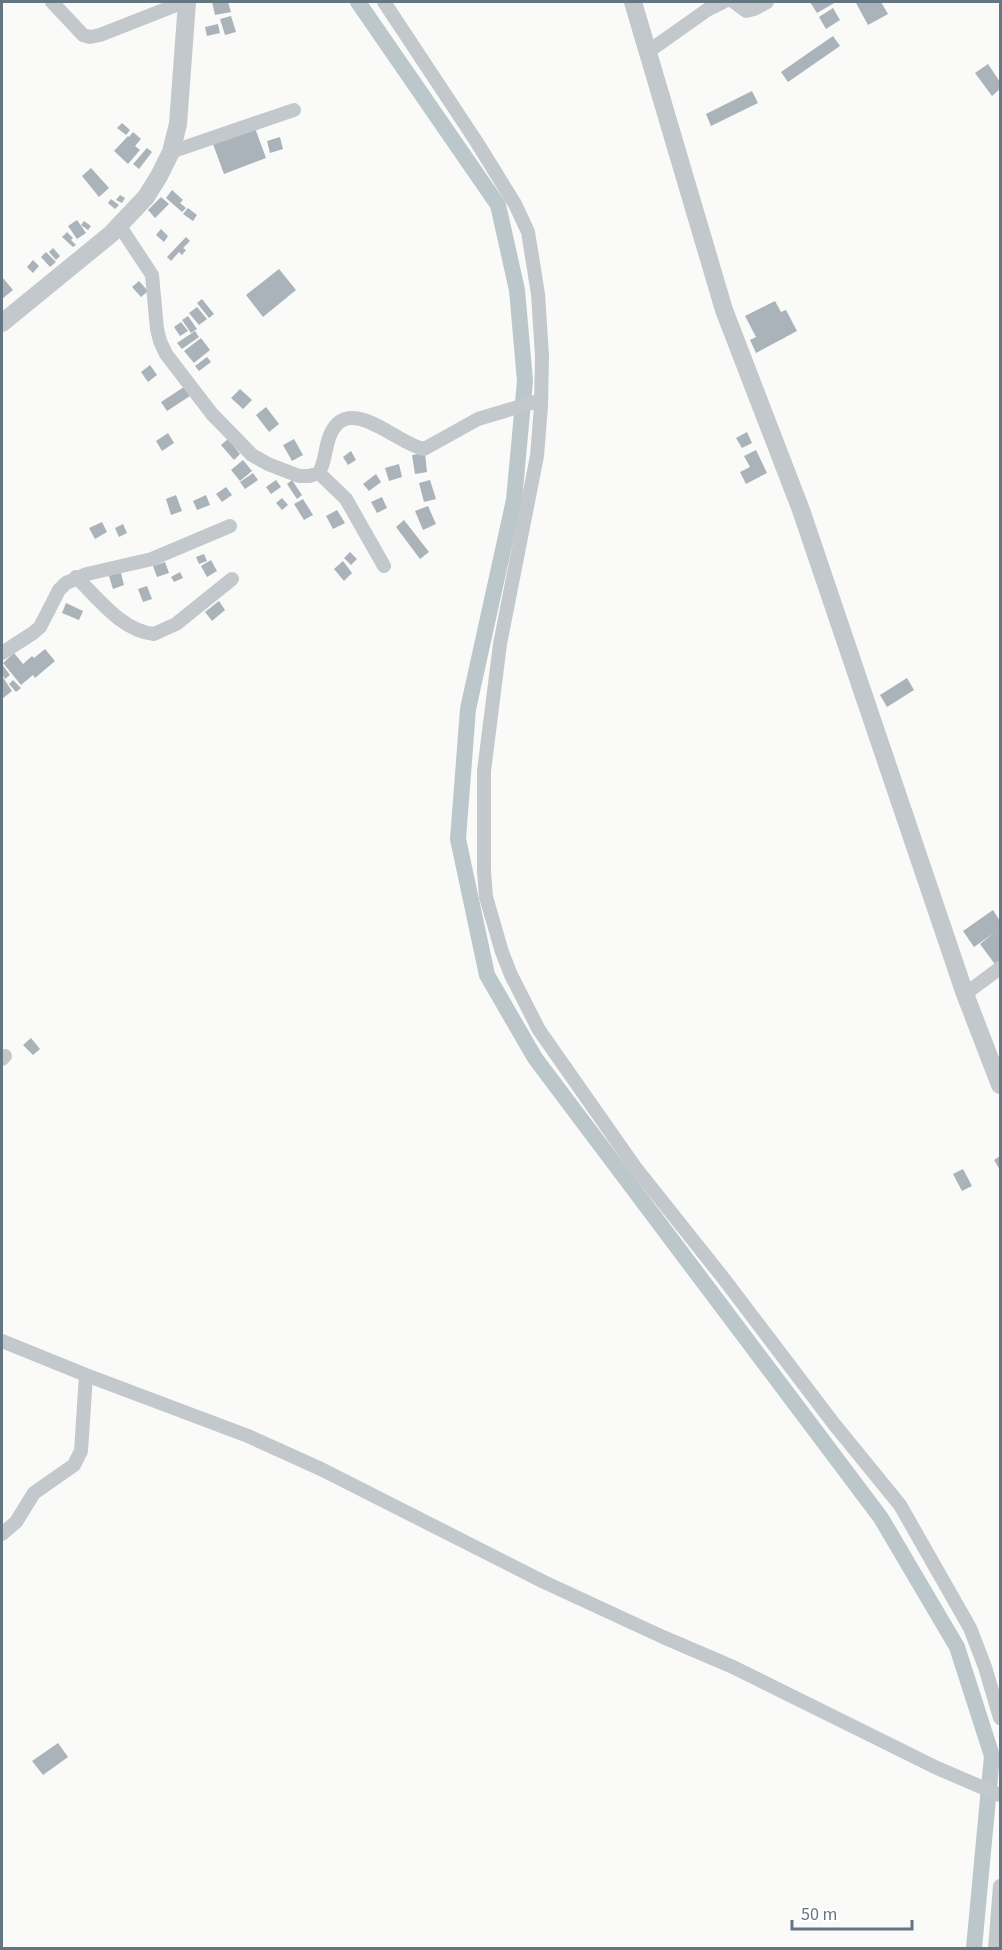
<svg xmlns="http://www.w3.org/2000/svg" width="1002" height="1950" font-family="'Source Sans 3',sans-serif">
	<rect width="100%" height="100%" fill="#fafaf8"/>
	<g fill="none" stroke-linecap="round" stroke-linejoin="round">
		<path stroke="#bbc7cb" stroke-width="16" d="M 358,2 L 498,205 L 517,290 L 525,381 L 514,500 L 468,709 L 458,839 L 487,975 L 535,1058 L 881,1518 L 957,1647 L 992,1756 L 974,1948"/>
	</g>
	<path fill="#aab3b9" d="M 212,2 L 228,2 L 231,12 L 215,15 Z
		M 810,2 L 836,2 L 817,13 Z
		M 859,2 L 881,2 L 888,14 L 868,25 L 856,3 Z
		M 833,8 L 840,20 L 826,29 L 819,17 Z
		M 231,16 L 236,32 L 225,35 L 220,19 Z
		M 218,24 L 220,33 L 207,36 L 205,27 Z
		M 833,36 L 840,46 L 788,82 L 781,72 Z
		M 988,64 L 1000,82 L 1000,89 L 992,96 L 975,73 Z
		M 752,91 L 758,103 L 711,126 L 706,114 Z
		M 122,123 L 130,130 L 126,135 L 117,128 Z
		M 255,128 L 266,158 L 224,174 L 213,144 Z
		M 133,132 L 141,139 L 135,146 L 140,150 L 128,164 L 114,151 L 128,136 L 129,137 Z
		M 280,137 L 283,149 L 270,153 L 267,141 Z
		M 147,148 L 152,152 L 139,169 L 133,164 Z
		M 91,168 L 109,188 L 99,197 L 82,176 Z
		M 172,190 L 183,200 L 180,203 L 186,208 L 182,212 L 166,198 Z
		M 120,195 L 125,198 L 122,203 L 116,200 Z
		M 161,197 L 169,204 L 155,218 L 148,210 Z
		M 111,199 L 119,205 L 115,209 L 108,203 Z
		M 188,208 L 197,215 L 193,221 L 183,214 Z
		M 77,220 L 86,233 L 77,239 L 68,226 Z
		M 84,221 L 91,226 L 88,230 L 81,225 Z
		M 161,229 L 168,236 L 164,242 L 156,235 Z
		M 67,232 L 73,238 L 71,240 L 76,245 L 73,247 L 62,237 Z
		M 186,237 L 190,241 L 183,248 L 186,250 L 182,255 L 179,252 L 171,261 L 167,257 Z
		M 53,248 L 60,256 L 56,260 L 49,252 Z
		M 46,252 L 56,262 L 50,267 L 41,257 Z
		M 33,260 L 39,266 L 33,273 L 27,267 Z
		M 279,269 L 296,290 L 263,317 L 246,295 Z
		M 3,278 L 13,290 L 2,299 L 2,279 Z
		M 139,281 L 148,291 L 141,297 L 132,287 Z
		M 202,299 L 214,314 L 209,318 L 197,303 Z
		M 775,301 L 781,312 L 786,310 L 797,331 L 756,353 L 750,340 L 756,337 L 745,316 Z
		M 197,307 L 207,319 L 199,325 L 189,313 Z
		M 188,316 L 197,329 L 191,333 L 182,320 Z
		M 181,322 L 188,331 L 180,336 L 174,327 Z
		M 195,331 L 199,337 L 182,349 L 177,343 Z
		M 201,338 L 210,350 L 194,363 L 184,351 Z
		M 207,357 L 211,362 L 199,371 L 195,366 Z
		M 150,365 L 157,375 L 148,382 L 141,372 Z
		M 184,387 L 190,396 L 167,411 L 161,402 Z
		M 240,389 L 252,400 L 243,409 L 231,398 Z
		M 266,407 L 279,424 L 269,432 L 256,415 Z
		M 747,432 L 752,443 L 742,448 L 736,438 Z
		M 168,433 L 174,443 L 162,451 L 156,441 Z
		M 228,439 L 240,454 L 234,460 L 221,445 Z
		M 294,439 L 303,455 L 292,461 L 283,445 Z
		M 756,450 L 767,473 L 746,484 L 740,472 L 750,467 L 744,456 Z
		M 351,451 L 356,460 L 348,465 L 343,457 Z
		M 425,453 L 427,472 L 415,474 L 412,455 Z
		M 243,460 L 252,471 L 240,481 L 231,470 Z
		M 399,464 L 402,477 L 389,481 L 385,468 Z
		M 253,473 L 258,480 L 245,489 L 240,482 Z
		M 376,474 L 381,482 L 369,491 L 363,484 Z
		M 276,480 L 281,487 L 271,494 L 266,487 Z
		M 292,480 L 302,495 L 297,499 L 287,484 Z
		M 430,480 L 436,499 L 424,502 L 419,483 Z
		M 226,487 L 232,495 L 222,502 L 216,494 Z
		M 176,495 L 182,511 L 171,515 L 166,499 Z
		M 206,495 L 210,505 L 197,510 L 193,501 Z
		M 382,497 L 387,508 L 377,513 L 371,502 Z
		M 282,498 L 288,505 L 282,510 L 276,503 Z
		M 303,499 L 313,515 L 304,520 L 294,504 Z
		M 428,506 L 436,524 L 423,530 L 415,511 Z
		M 337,510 L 345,523 L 333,529 L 326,516 Z
		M 404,520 L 429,552 L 420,559 L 396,527 Z
		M 102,522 L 107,532 L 95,539 L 89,528 Z
		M 123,524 L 127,533 L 119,537 L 115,528 Z
		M 350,552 L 357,559 L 351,565 L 344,558 Z
		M 204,554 L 207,561 L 199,564 L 196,557 Z
		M 211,560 L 217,571 L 207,577 L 201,566 Z
		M 343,561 L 352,573 L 344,581 L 334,569 Z
		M 165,562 L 169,573 L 157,577 L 153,566 Z
		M 120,569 L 124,585 L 113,589 L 108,573 Z
		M 180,572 L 183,578 L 174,582 L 171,577 Z
		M 147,586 L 152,599 L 143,602 L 138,589 Z
		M 219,601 L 225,610 L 212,621 L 205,612 Z
		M 66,603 L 83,611 L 79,620 L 62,613 Z
		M 45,649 L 55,661 L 35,678 L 33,675 L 21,685 L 3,663 L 14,653 L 23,664 L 32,656 L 34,658 Z
		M 2,664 L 10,675 L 5,679 L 2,674 Z
		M 2,676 L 12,691 L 2,699 Z
		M 907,678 L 914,690 L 887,707 L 880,695 Z
		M 13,680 L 21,688 L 16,692 L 9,684 Z
		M 993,910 L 1000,921 L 1000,964 L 997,967 L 980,944 L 994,933 L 974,947 L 963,931 Z
		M 31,1038 L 40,1049 L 33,1055 L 23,1045 Z
		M 1000,1156 L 1000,1170 L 994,1160 Z
		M 963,1169 L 972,1186 L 962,1191 L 953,1174 Z
		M 58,1743 L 68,1757 L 43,1775 L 32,1761 Z"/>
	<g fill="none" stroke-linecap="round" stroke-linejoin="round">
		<path stroke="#c3c8cc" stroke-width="14" d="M 52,2 L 83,35 L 90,37 L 100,35 L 184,2
			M 384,2 L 476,141 L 515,204 L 528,232 L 538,294 L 542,356 L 541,406 L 537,456 L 500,644 L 484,771 L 484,871 L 486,897 L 502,952 L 511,975 L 539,1030 L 635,1167 L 724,1279 L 834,1424 L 900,1505 L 970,1628 L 985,1667 L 1000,1718
			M 734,2 L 746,11 L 754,9 L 767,2
			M 649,51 L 707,10 L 723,2
			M 171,152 L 294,110
			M 119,225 L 152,275 L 157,329 L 160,341 L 166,354 L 212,414 L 252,455 L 268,464 L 299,476 L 309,476 L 319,473 C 326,460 325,445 331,433 C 350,393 398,445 424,449 L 478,419 L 541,400
			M 319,473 L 346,499 L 384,566
			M 76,577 C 98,598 122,631 154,634 L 176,624 L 232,579
			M 2,653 L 33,633 L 40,627 L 59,590 L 66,583 L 87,574 L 152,559 L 230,526
			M 965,994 L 1000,968
			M 2,1059 L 5,1056
			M 2,1341 L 86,1375 L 248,1436 L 321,1469 L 544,1582 L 663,1637 L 733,1667 L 937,1768 L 1000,1795
			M 2,1534 L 16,1522 L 34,1493 L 74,1465 L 81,1451 L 86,1375
			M 995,1948 L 1000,1886"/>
		<path stroke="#c3c8cc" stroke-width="18" d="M 633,2 L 724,310 L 801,510 L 965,994 L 1000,1085
			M 2,323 L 111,234 L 146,197 L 159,176 L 171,152 L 178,124 L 187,2"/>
	</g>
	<rect width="1002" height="1950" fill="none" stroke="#657683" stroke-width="6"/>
	<path d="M792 1920v9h120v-9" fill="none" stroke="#657683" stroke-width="3"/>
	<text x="801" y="1920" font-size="18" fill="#657683" stroke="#ffffff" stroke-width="4.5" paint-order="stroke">50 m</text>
</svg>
